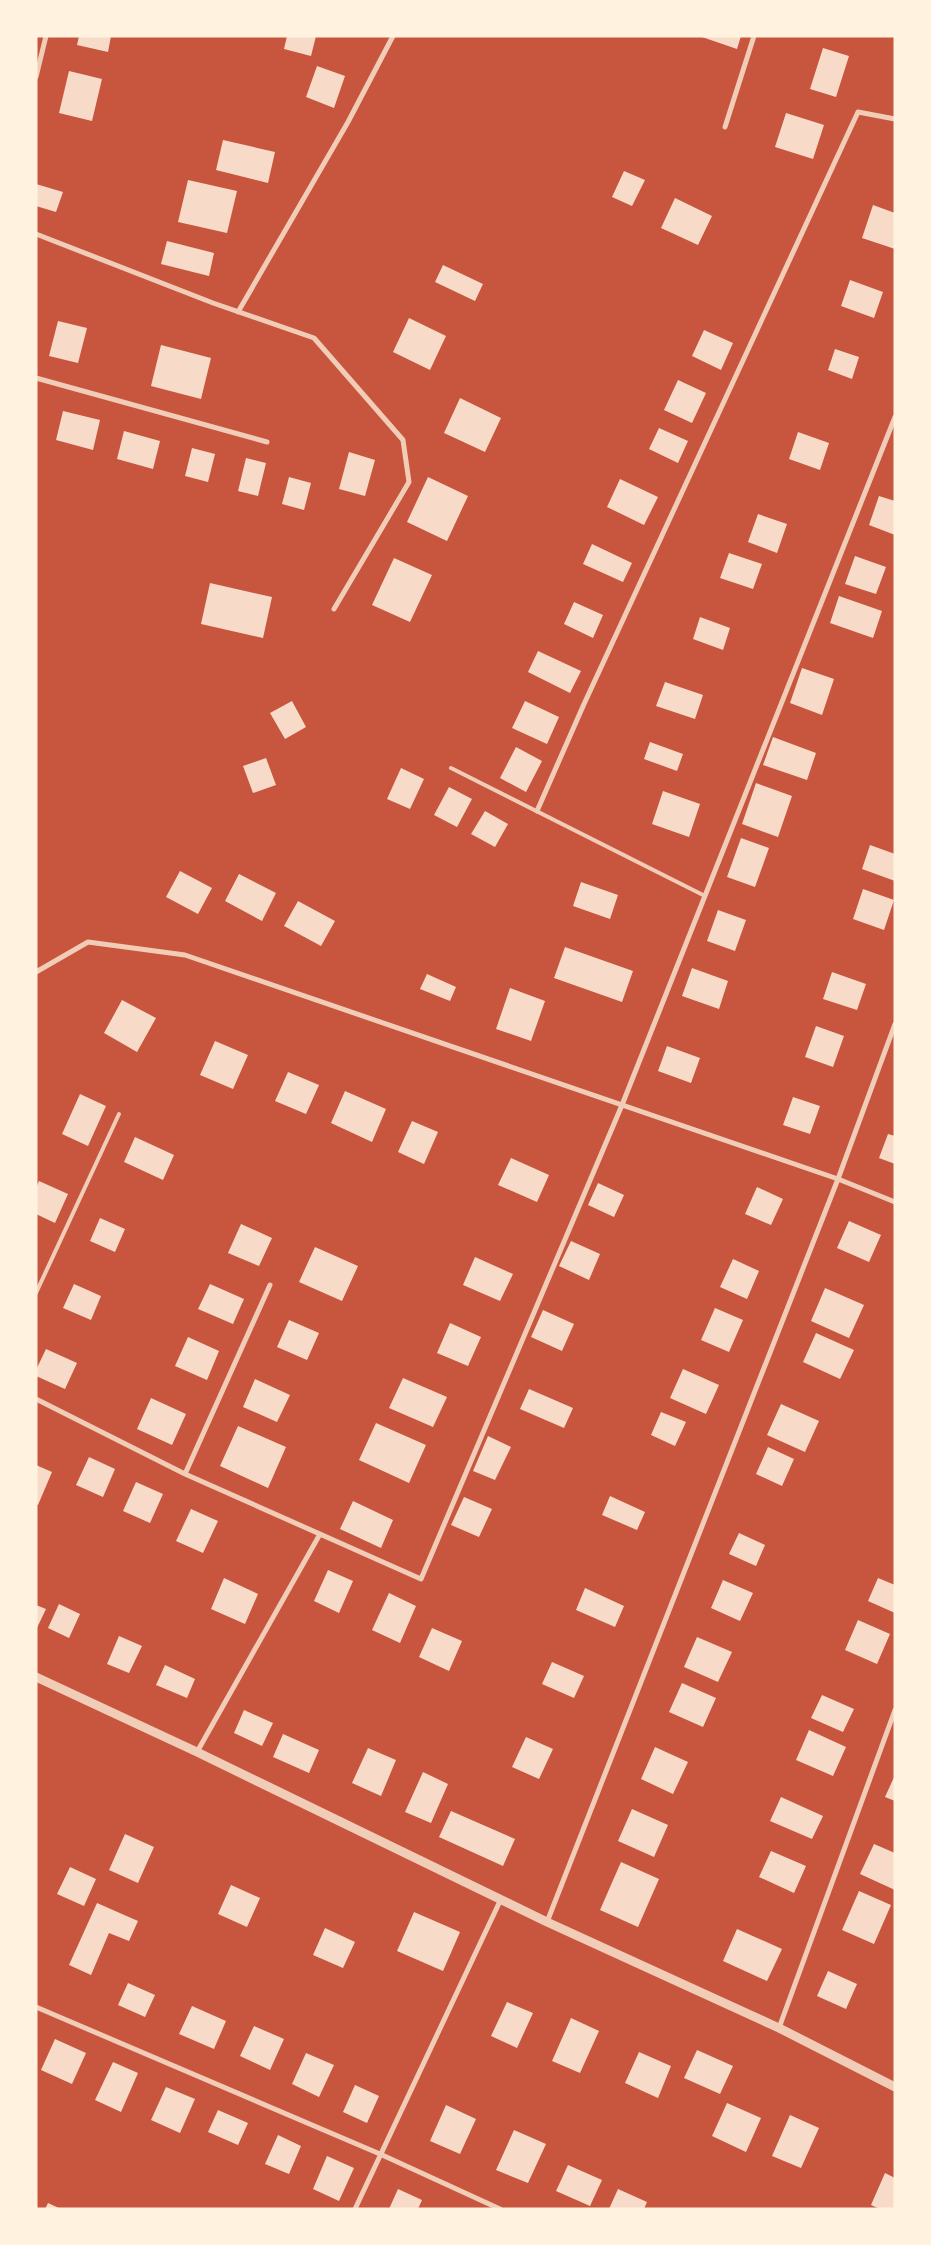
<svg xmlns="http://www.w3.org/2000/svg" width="931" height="2245" font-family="'Alegreya Sans',sans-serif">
	<rect width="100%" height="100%" fill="#c8553d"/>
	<path fill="#f7dbc8" d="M 79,36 L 111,36 L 108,52 L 77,45 Z
		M 287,36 L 316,36 L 311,56 L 284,49 Z
		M 699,36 L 741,36 L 737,49 Z
		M 823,48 L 849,56 L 836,97 L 810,89 Z
		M 317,66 L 345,76 L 334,108 L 306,97 Z
		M 69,71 L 102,79 L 92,121 L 59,113 Z
		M 786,113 L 824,125 L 813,159 L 775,147 Z
		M 223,140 L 275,152 L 268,183 L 216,170 Z
		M 624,171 L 645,180 L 632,206 L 612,197 Z
		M 188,180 L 237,191 L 227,233 L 178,222 Z
		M 36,184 L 63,192 L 56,212 L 36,206 Z
		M 675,198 L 712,216 L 698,245 L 661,228 Z
		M 873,205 L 895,213 L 895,249 L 862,238 Z
		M 167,241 L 214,253 L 209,276 L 161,264 Z
		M 443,265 L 483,284 L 475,301 L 435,282 Z
		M 850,280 L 883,292 L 874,318 L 841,306 Z
		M 409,318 L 446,336 L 430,370 L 393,352 Z
		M 58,321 L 87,328 L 78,363 L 49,356 Z
		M 704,330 L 733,343 L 721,370 L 692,356 Z
		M 161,345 L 211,358 L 201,399 L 151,386 Z
		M 835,349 L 859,357 L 852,379 L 828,370 Z
		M 678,380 L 706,393 L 692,423 L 664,410 Z
		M 460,398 L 501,418 L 485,452 L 444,433 Z
		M 63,411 L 100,420 L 93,450 L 56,440 Z
		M 659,428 L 688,441 L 678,463 L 649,449 Z
		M 124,431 L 160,441 L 153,469 L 117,459 Z
		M 798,432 L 829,443 L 820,470 L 789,459 Z
		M 192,448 L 215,454 L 208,482 L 185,476 Z
		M 349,452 L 375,460 L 365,496 L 339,489 Z
		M 246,458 L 266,463 L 258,496 L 238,491 Z
		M 289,477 L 311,483 L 304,510 L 282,504 Z
		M 428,477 L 468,496 L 447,541 L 407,522 Z
		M 620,479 L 658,497 L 644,525 L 607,507 Z
		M 879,496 L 895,501 L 895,535 L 869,525 Z
		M 758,514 L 787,524 L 777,553 L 748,542 Z
		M 592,544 L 632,563 L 623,582 L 583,564 Z
		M 729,553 L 762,564 L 753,589 L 720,578 Z
		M 855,556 L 886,567 L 876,594 L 845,584 Z
		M 394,558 L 432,575 L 410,622 L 372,605 Z
		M 210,583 L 272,597 L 263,638 L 201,624 Z
		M 839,596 L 882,611 L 873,638 L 830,623 Z
		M 574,602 L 603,615 L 593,638 L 564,624 Z
		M 700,617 L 730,628 L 723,650 L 693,639 Z
		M 538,651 L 581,671 L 570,693 L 528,672 Z
		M 802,668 L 834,679 L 822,715 L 790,703 Z
		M 665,682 L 703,695 L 695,719 L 656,706 Z
		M 292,701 L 306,727 L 285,739 L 270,713 Z
		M 525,701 L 559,717 L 547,744 L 512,728 Z
		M 773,737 L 816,753 L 807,780 L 763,765 Z
		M 650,742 L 683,754 L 677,771 L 644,759 Z
		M 516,747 L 542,761 L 526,792 L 500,778 Z
		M 266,758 L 276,785 L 253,793 L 243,766 Z
		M 401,768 L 424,779 L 410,809 L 387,799 Z
		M 756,783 L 792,796 L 778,837 L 742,824 Z
		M 449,787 L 472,799 L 457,827 L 434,815 Z
		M 663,791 L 700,804 L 689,837 L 652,824 Z
		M 485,811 L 508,824 L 495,847 L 471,834 Z
		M 741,838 L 769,848 L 755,887 L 727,877 Z
		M 870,845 L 895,854 L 895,881 L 862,869 Z
		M 180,871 L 212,888 L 198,914 L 166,897 Z
		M 239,874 L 276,893 L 262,921 L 225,901 Z
		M 581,882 L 618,895 L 610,919 L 573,906 Z
		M 863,889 L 894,900 L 884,930 L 853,919 Z
		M 298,901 L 335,921 L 321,946 L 284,926 Z
		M 718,910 L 746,920 L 735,951 L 707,941 Z
		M 565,947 L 633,971 L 622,1002 L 554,978 Z
		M 692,968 L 728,981 L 719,1009 L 682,996 Z
		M 832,972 L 866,984 L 857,1010 L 823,999 Z
		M 427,974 L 456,987 L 450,1001 L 420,989 Z
		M 510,988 L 545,1001 L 531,1041 L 496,1029 Z
		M 122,1000 L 156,1018 L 137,1052 L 104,1033 Z
		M 816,1026 L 844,1036 L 833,1067 L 805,1057 Z
		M 215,1041 L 248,1055 L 233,1089 L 200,1075 Z
		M 667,1046 L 700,1058 L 691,1083 L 658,1071 Z
		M 288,1072 L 319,1085 L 306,1114 L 275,1101 Z
		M 345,1091 L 386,1109 L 372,1142 L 331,1123 Z
		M 80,1094 L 106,1106 L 88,1146 L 62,1134 Z
		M 793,1097 L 820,1106 L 810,1134 L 783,1125 Z
		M 412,1121 L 438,1132 L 424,1164 L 398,1152 Z
		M 888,1134 L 895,1136 L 895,1164 L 879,1158 Z
		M 135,1137 L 174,1155 L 163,1180 L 124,1162 Z
		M 511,1158 L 549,1175 L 537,1202 L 498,1185 Z
		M 39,1181 L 68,1194 L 55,1223 L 36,1214 L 36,1188 Z
		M 598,1183 L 624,1195 L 614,1217 L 588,1205 Z
		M 757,1187 L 783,1199 L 771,1225 L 745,1214 Z
		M 100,1218 L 125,1229 L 115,1252 L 90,1241 Z
		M 849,1221 L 881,1235 L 869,1262 L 837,1248 Z
		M 241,1224 L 272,1238 L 259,1266 L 228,1253 Z
		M 571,1241 L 600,1254 L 589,1280 L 559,1266 Z
		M 315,1247 L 358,1266 L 342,1301 L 299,1282 Z
		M 475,1257 L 513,1274 L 500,1301 L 463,1285 Z
		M 733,1259 L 759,1271 L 747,1299 L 720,1287 Z
		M 74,1284 L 101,1296 L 91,1320 L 63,1308 Z
		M 210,1284 L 244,1299 L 233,1324 L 198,1309 Z
		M 825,1288 L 864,1305 L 849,1338 L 811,1321 Z
		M 715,1308 L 743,1320 L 729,1352 L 701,1340 Z
		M 543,1310 L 574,1324 L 562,1351 L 531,1337 Z
		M 289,1320 L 319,1333 L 307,1360 L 277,1347 Z
		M 450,1323 L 481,1337 L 468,1366 L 437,1353 Z
		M 816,1333 L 854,1350 L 840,1379 L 803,1362 Z
		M 188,1337 L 219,1351 L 207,1380 L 175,1366 Z
		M 46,1349 L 77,1363 L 65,1389 L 36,1376 L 36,1370 Z
		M 683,1369 L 719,1385 L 706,1414 L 670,1398 Z
		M 403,1378 L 447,1397 L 433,1427 L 389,1408 Z
		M 255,1379 L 290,1395 L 277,1422 L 243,1407 Z
		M 529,1389 L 573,1408 L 564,1428 L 520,1409 Z
		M 151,1398 L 186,1414 L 172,1445 L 137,1429 Z
		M 781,1404 L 819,1421 L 805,1452 L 767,1435 Z
		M 661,1412 L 686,1422 L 675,1446 L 651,1435 Z
		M 376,1423 L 426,1445 L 409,1483 L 359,1460 Z
		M 238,1426 L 286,1447 L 268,1488 L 220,1466 Z
		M 488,1436 L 511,1447 L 495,1480 L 473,1471 Z
		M 768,1447 L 794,1459 L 782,1486 L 756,1474 Z
		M 89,1457 L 115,1469 L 103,1497 L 76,1485 Z
		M 36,1465 L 52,1472 L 38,1505 L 36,1504 Z
		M 136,1482 L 163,1494 L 150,1523 L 123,1511 Z
		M 610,1496 L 645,1512 L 637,1530 L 602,1515 Z
		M 464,1497 L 492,1509 L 479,1537 L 451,1525 Z
		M 353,1501 L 393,1520 L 381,1548 L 340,1529 Z
		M 191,1509 L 218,1521 L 203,1553 L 176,1541 Z
		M 739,1533 L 765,1545 L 756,1566 L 729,1554 Z
		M 328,1570 L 353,1581 L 339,1613 L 314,1601 Z
		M 224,1578 L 258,1594 L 245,1624 L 211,1609 Z
		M 878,1578 L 895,1585 L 895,1613 L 868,1601 Z
		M 723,1580 L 753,1593 L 740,1621 L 711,1608 Z
		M 585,1588 L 624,1606 L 615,1627 L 576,1610 Z
		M 389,1593 L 416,1606 L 400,1643 L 372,1630 Z
		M 59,1604 L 80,1614 L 69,1638 L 48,1628 Z
		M 36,1605 L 46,1609 L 36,1630 Z
		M 858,1620 L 890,1634 L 877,1664 L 845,1650 Z
		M 432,1628 L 462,1641 L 449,1671 L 419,1657 Z
		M 119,1636 L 142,1646 L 129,1673 L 107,1664 Z
		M 697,1637 L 732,1652 L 718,1682 L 684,1667 Z
		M 552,1662 L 584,1676 L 574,1698 L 542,1684 Z
		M 165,1665 L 195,1679 L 187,1698 L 156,1685 Z
		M 682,1683 L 716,1698 L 703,1727 L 669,1712 Z
		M 822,1695 L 854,1709 L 843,1732 L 811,1718 Z
		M 244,1710 L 273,1723 L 262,1746 L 234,1733 Z
		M 809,1730 L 846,1747 L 833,1776 L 796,1760 Z
		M 283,1734 L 319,1750 L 309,1773 L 273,1757 Z
		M 526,1737 L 553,1749 L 539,1779 L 512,1767 Z
		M 655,1747 L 688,1762 L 673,1794 L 641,1779 Z
		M 368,1748 L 396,1760 L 381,1796 L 352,1783 Z
		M 423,1772 L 448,1784 L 431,1823 L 405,1812 Z
		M 895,1775 L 895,1801 L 885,1797 Z
		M 781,1797 L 823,1816 L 812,1839 L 770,1821 Z
		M 632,1809 L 668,1825 L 654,1857 L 618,1841 Z
		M 451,1811 L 515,1839 L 503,1866 L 439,1837 Z
		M 125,1834 L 154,1847 L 138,1883 L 109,1870 Z
		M 874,1844 L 895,1853 L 895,1890 L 860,1874 Z
		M 771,1851 L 806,1866 L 794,1893 L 759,1877 Z
		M 621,1862 L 659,1879 L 638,1927 L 600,1910 Z
		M 70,1867 L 96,1879 L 84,1906 L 57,1894 Z
		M 231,1885 L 260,1898 L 247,1927 L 218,1914 Z
		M 859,1891 L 891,1905 L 874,1944 L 842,1930 Z
		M 97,1903 L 138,1921 L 129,1941 L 109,1933 L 91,1975 L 69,1965 Z
		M 414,1912 L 460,1932 L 443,1971 L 397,1951 Z
		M 325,1928 L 355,1942 L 343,1968 L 313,1955 Z
		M 737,1929 L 782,1949 L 767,1981 L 723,1961 Z
		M 828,1971 L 857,1984 L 846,2009 L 817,1996 Z
		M 128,1983 L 155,1995 L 145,2017 L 118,2005 Z
		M 507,2002 L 533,2013 L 517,2048 L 491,2036 Z
		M 192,2006 L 226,2021 L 214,2049 L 179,2034 Z
		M 571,2018 L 599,2031 L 580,2073 L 552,2061 Z
		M 254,2026 L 284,2039 L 270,2070 L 240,2056 Z
		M 55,2039 L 86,2053 L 72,2084 L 41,2070 Z
		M 697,2050 L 733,2066 L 720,2094 L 684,2078 Z
		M 639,2052 L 671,2066 L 658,2098 L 625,2083 Z
		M 306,2053 L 334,2065 L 319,2097 L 292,2084 Z
		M 113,2062 L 138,2073 L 121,2112 L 95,2100 Z
		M 355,2085 L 379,2096 L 367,2123 L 343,2112 Z
		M 166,2087 L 195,2099 L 180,2133 L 151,2120 Z
		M 727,2103 L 761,2118 L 746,2152 L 712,2136 Z
		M 446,2105 L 476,2119 L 460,2154 L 430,2141 Z
		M 218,2110 L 248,2123 L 238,2145 L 208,2132 Z
		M 790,2115 L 819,2128 L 801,2168 L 772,2156 Z
		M 514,2130 L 546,2144 L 528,2183 L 496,2170 Z
		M 278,2135 L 301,2146 L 289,2174 L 265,2164 Z
		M 327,2156 L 354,2168 L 339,2201 L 313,2189 Z
		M 568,2165 L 602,2180 L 590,2206 L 556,2191 Z
		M 885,2173 L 895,2178 L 895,2209 L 880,2209 L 871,2205 Z
		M 398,2189 L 422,2200 L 418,2209 L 389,2209 Z
		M 618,2189 L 647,2202 L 644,2209 L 609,2209 Z
		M 48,2203 L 61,2209 L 45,2209 Z"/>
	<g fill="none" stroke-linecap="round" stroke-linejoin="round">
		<path stroke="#f1ccb7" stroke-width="4" d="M 451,768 L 705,896
			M 36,1293 L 119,1114"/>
		<path stroke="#f1ccb7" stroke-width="5" d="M 36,77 L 46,36
			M 725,127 L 754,36
			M 36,234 L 213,303 L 314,338 L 403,440 L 409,482 L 334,609
			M 238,312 L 348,122 L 393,36
			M 36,378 L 267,442
			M 537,811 L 584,704 L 858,112 L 895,119
			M 36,972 L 88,942 L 185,955 L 838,1179 L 895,1202
			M 36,1399 L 185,1474 L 421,1579 L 622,1105 L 895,417
			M 185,1474 L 270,1285
			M 197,1752 L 320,1534
			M 547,1922 L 838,1179 L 895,1024
			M 36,2007 L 380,2154 L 500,2209
			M 779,2028 L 895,1710
			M 355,2209 L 501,1899"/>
		<path stroke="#f1ccb7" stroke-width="9" d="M 36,1677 L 197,1752 L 547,1922 L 779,2028 L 895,2087"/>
	</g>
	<rect width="931" height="2245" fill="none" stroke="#fff3e0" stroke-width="75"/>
</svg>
